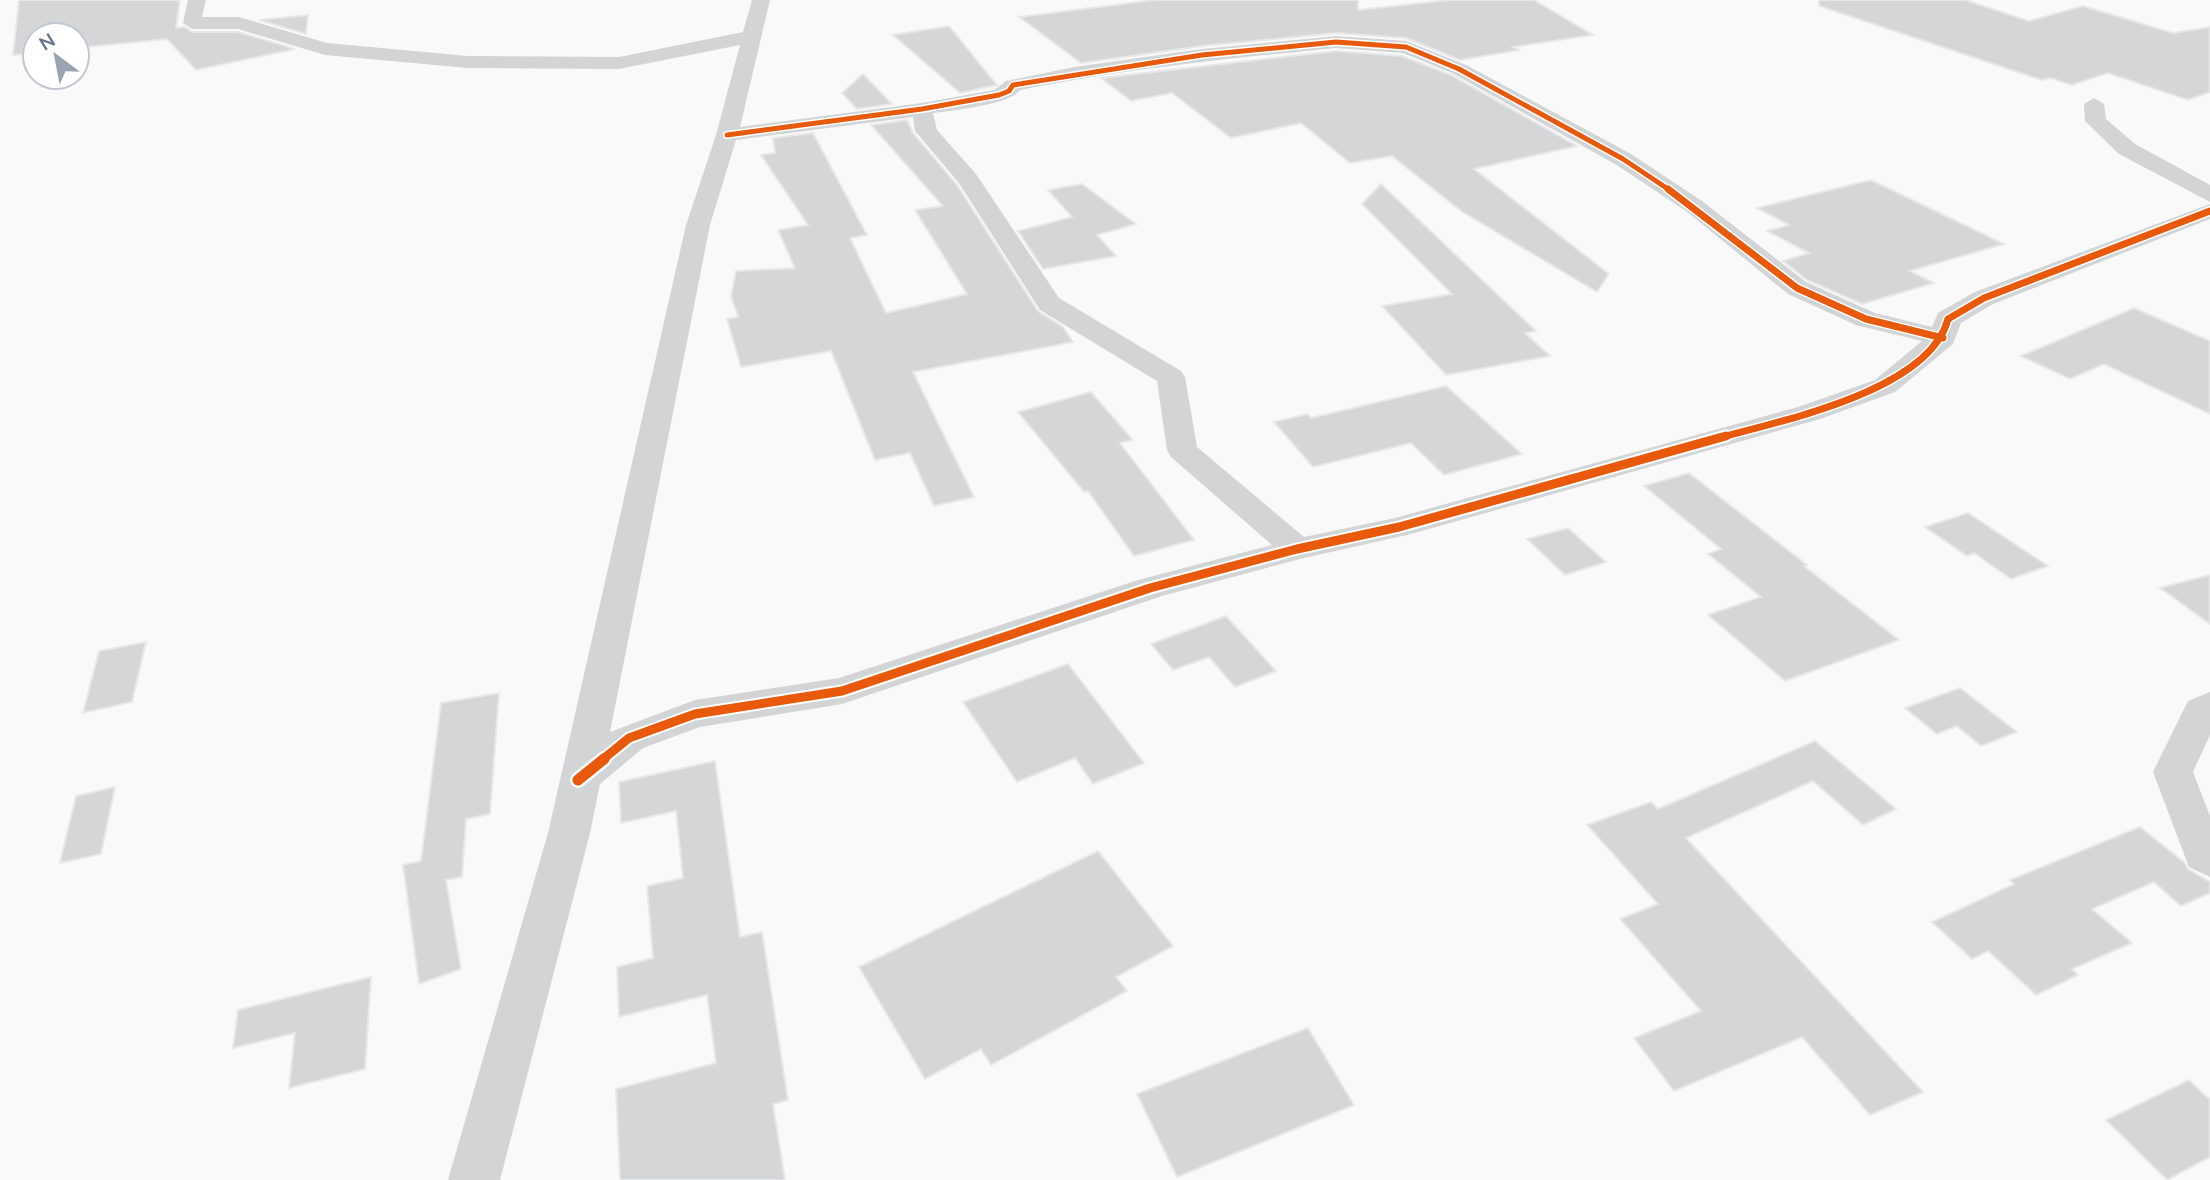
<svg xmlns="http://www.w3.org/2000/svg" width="2210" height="1180" font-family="Mulish,sans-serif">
	<rect width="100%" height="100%" fill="#f9f9f9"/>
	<path fill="#d5d6d7" stroke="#e8e8e8" stroke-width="2" d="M 19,0 L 180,0 L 176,28 L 185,27 L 192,32 L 238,32 L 295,49 L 196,70 L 167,39 L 77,48 L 77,35 L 35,35 L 35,53 L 13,55 Z
		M 1154,0 L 1358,0 L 1358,10 L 1449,0 L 1534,0 L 1593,35 L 1513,47 L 1519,50 L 1460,60 L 1406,38 L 1336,33 L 1202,46 L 1081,63 L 1019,17 Z
		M 1819,0 L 1965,0 L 2029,21 L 2083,6 L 2173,33 L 2210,27 L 2210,92 L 2188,100 L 2108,73 L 2072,85 L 2050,78 L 2042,80 L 1819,6 Z
		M 308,15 L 306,34 L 259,20 Z
		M 949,26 L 997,85 L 960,93 L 893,35 Z
		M 1336,51 L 1402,56 L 1451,75 L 1577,146 L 1474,169 L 1609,274 L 1597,292 L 1461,211 L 1392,156 L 1350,163 L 1301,123 L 1231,138 L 1172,93 L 1131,101 L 1101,78 Z
		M 863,74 L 892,104 L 857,109 L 842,93 Z
		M 907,120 L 913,133 L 957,185 L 1038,311 L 1063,327 L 1073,342 L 913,372 L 974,497 L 934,506 L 910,453 L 875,460 L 831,351 L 741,367 L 727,319 L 738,317 L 731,296 L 736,271 L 795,268 L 778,230 L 808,225 L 761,155 L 775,153 L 773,138 L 813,133 L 867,235 L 850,238 L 886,313 L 967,294 L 915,210 L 943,206 L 871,125 Z
		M 1871,180 L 2004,244 L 1910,271 L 1934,283 L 1862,304 L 1807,280 L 1783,261 L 1809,253 L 1767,231 L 1789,225 L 1757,208 Z
		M 1082,184 L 1136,224 L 1097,235 L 1116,256 L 1043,269 L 1018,231 L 1072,217 L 1048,190 Z
		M 1381,184 L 1536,331 L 1525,333 L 1550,356 L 1446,375 L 1382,306 L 1452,294 L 1362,204 Z
		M 2134,308 L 2210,341 L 2210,414 L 2104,364 L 2070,379 L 2021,356 Z
		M 1446,386 L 1522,454 L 1444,475 L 1411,443 L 1313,467 L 1274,422 L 1307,414 L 1311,418 Z
		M 1091,392 L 1133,440 L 1120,443 L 1194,540 L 1134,556 L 1088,491 L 1084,492 L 1018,412 Z
		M 1689,473 L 1807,565 L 1804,566 L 1899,640 L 1785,681 L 1708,615 L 1761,597 L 1708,554 L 1721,549 L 1644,486 Z
		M 1968,513 L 2048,566 L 2011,579 L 1974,553 L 1967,556 L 1925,527 Z
		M 1568,528 L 1606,562 L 1565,575 L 1527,539 Z
		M 2210,575 L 2210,624 L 2160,588 Z
		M 1226,616 L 1276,671 L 1235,687 L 1209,657 L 1173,670 L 1151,644 Z
		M 146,642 L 132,702 L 83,713 L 99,651 Z
		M 1068,664 L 1144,763 L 1093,784 L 1075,758 L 1017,782 L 963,702 Z
		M 1960,688 L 2017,732 L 1981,746 L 1957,726 L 1937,734 L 1905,708 Z
		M 499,693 L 490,814 L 466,819 L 462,877 L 446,880 L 461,969 L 419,984 L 403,865 L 421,861 L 441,703 Z
		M 1815,741 L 1896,809 L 1863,825 L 1813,781 L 1686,838 L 1923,1092 L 1870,1115 L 1802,1037 L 1674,1091 L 1634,1038 L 1701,1011 L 1620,919 L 1658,904 L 1587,825 L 1651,802 L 1658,809 Z
		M 715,761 L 740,937 L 762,932 L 788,1100 L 773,1104 L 785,1180 L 620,1180 L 616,1089 L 716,1063 L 707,995 L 619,1017 L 617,967 L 653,958 L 647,886 L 683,878 L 676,811 L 621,823 L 619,782 Z
		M 115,787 L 101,854 L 60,863 L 76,796 Z
		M 2140,827 L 2184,862 L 2188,869 L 2210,882 L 2210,893 L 2181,906 L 2154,882 L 2092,909 L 2132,943 L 2072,969 L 2078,975 L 2036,995 L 1988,951 L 1972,959 L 1932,922 L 2014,884 L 2010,880 Z
		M 1098,851 L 1173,946 L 1116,977 L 1127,991 L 991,1065 L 981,1049 L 925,1079 L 859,967 Z
		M 371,977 L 365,1069 L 289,1088 L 295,1033 L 233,1048 L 238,1010 Z
		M 1308,1028 L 1354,1105 L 1177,1177 L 1137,1094 Z
		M 2189,1080 L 2210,1100 L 2210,1157 L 2167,1180 L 2106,1120 Z"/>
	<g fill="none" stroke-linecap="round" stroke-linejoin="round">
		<path fill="#d3d4d5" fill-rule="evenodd" d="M 188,0 L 206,0 L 202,17 L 239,17 L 327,43 L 468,56 L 619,57 L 743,32 L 752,0 L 770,0 L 740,127 L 922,103 L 994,90 L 1006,81 L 1074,67 L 1202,49 L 1336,36 L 1406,41 L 1466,65 L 1631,154 L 1702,201 L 1806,282 L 1875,313 L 1932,327 L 1938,313 L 1975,292 L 2210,204 L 2210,219 L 1993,304 L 1961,323 L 1953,344 L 1895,392 L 1820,419 L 1411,534 L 1300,559 L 1162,596 L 842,704 L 700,727 L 643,748 L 600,784 L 590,833 L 500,1180 L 448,1180 L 548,833 L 686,225 L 716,135 L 740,45 L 619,69 L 468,68 L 325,55 L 238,29 L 192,29 L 183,23 ZM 1336,48 L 1403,53 L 1452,73 L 1615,164 L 1686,211 L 1788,294 L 1856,325 L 1922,341 L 1875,380 L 1798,407 L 1395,518 L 1304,537 L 1197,447 L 1185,377 L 1181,371 L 1059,298 L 976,174 L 937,130 L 933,113 C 953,110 1009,105 1020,90 C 1125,69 1230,58 1336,48 ZM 913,117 L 915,131 L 959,183 L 1040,310 L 1157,381 L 1167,450 L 1171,457 L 1272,545 L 1138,580 L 839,678 L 695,700 L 610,732 L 710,225 L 736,140 Z
			M 2094,98 L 2104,104 L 2106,119 L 2135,144 L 2210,185 L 2210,202 L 2119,154 L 2085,121 L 2084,104 Z
			M 2210,692 L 2210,735 L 2193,772 L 2210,816 L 2210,877 L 2189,867 L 2153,772 L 2188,701 Z"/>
		<g stroke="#fff" stroke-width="8">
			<path id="cycleway-far3" d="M 727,135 L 922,109 L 999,95 L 1009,91 L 1013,85 L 1202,55 L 1336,42 L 1406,47 L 1459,69 L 1623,159 L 1671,191"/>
		</g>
		<g stroke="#fff" stroke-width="10">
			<path id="cycleway-far2" d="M 1668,189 L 1797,288 L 1866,319 L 1943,338
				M 1719,438 C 1783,420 1929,391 1948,319 L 1984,298 L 2210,211"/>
		</g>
		<g stroke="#fff" stroke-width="13">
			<path id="cycleway-far1" d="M 602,760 L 629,738 L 695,714 L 842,691 L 1150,588 L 1297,549 L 1399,527 L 1726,436"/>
		</g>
		<g stroke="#fff" stroke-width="16">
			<path id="cycleway" d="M 578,780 L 604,759"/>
		</g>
		<use href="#cycleway-far3" stroke="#e8590c" stroke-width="5"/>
		<use href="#cycleway-far2" stroke="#e8590c" stroke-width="7"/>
		<use href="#cycleway-far1" stroke="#e8590c" stroke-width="9"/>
		<use href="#cycleway" stroke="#e8590c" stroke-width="11"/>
	</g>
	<g transform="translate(56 56) rotate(328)"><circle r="33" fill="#ffffff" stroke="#c2c8d1" stroke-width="2"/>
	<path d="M0-5L12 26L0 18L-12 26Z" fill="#99a4b2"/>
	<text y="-10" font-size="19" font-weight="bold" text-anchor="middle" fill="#66768b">N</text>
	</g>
</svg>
